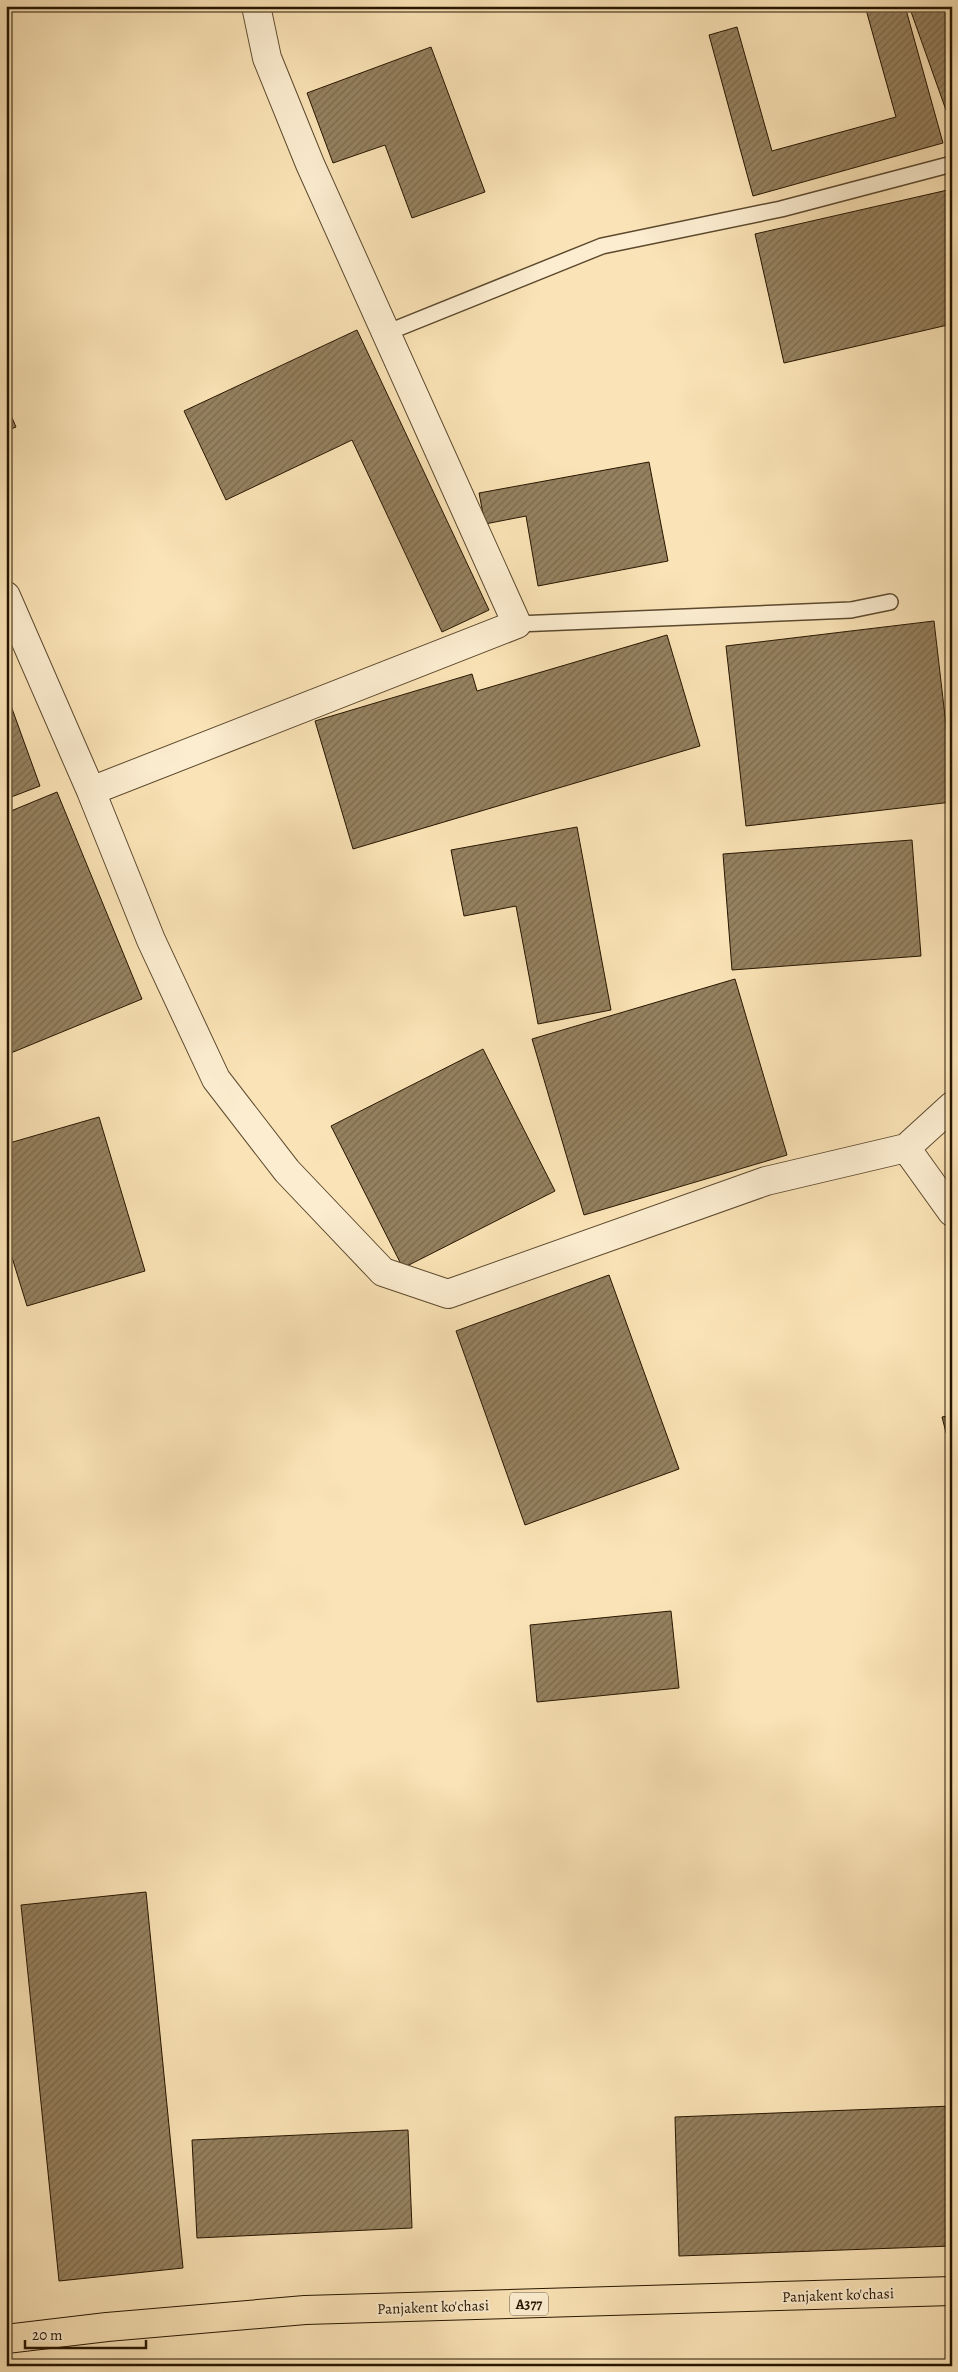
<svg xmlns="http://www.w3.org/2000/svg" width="958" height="2372" font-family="Alegreya,serif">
	<defs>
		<pattern id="building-hatch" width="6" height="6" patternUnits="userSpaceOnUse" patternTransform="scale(1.25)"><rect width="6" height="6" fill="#95815f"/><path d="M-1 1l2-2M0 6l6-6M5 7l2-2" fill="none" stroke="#7a694c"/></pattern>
	</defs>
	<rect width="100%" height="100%" fill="#fae3b6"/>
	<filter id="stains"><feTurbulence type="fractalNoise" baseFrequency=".004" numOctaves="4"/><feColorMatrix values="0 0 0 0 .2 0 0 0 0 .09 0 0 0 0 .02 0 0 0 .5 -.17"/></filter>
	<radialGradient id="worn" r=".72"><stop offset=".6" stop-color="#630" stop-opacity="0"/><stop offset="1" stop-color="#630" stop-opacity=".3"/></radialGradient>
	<path fill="url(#building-hatch)" stroke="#271600" d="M 865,6 L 905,6 L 943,143 L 753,196 L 709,35 L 737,27 L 772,151 L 896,117 Z
		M 909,6 L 952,6 L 952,127 Z
		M 431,47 L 485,192 L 412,218 L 385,145 L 333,163 L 307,93 Z
		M 952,189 L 952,324 L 784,363 L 755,234 Z
		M 357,330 L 489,610 L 442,632 L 352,440 L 226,500 L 184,411 Z
		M 6,404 L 16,427 L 6,431 Z
		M 649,462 L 668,561 L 538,586 L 526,516 L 485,524 L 479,493 Z
		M 934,621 L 952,777 L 952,802 L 746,826 L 726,646 Z
		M 667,635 L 700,746 L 353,849 L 315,721 L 472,674 L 477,691 Z
		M 6,692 L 40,786 L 6,799 Z
		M 57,792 L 142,999 L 6,1055 L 6,813 Z
		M 577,827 L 611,1010 L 538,1024 L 516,906 L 464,916 L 451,850 Z
		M 912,840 L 921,956 L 732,970 L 723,854 Z
		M 735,979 L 787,1155 L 584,1215 L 532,1039 Z
		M 483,1049 L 555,1191 L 403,1268 L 331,1126 Z
		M 99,1117 L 145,1271 L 27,1306 L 6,1238 L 6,1144 Z
		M 609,1275 L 679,1469 L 525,1525 L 456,1331 Z
		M 952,1415 L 952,1456 L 942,1417 Z
		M 671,1611 L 679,1688 L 537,1702 L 530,1625 Z
		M 146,1892 L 183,2268 L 59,2281 L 21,1905 Z
		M 952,2106 L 952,2246 L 679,2256 L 675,2117 Z
		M 408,2130 L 412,2228 L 197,2238 L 192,2140 Z"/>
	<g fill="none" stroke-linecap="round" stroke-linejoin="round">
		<g stroke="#5c492e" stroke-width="18">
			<path id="service" d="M 386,333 L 602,246 L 781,209 L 952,164
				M 517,624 L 851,610 L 890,602"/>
		</g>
		<g stroke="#5c492e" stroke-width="30">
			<path id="minor" d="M 6,596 L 91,791 L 517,624 L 310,164 L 267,58 L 256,6
				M 91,791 L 151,940 L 216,1079 L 287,1171 L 383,1272 L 448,1294 L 766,1181 L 906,1148 L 952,1212
				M 906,1148 L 952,1106"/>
		</g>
		<g stroke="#271600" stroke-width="30">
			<path id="primary" d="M 6,2339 L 107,2327 L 305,2310 L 952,2291"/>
		</g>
		<use href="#service" stroke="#fcedd0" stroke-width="15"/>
		<use href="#minor" stroke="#fcedd0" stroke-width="28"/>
		<use href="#primary" stroke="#fae3b6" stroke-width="28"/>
	</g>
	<g text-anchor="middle" stroke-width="4" stroke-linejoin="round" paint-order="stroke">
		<rect fill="#fcedd0" stroke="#67563e" stroke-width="1" x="510" y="2292.5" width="38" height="23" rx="4"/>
		<g font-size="14" font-weight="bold" fill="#271600">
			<text x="529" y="2309">A377</text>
		</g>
		<g font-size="15" fill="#271600" stroke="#fcedd0">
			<text transform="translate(838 2295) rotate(-2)" y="5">Panjakent ko'chasi</text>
			<text transform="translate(433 2307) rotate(-2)" y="5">Panjakent ko'chasi</text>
		</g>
	</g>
	<rect width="958" height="2372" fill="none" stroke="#fae3b6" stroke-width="25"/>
	<rect x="8" y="8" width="943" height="2357" fill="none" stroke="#271600" stroke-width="2.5"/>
	<rect x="12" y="12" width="933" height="2347" fill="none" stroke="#271600"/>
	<path d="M25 2340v8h121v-8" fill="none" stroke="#271600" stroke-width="2.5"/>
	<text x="32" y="2340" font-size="15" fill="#271600" stroke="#fcedd0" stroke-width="4" paint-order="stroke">20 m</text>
	<rect width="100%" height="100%" filter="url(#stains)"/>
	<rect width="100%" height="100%" fill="url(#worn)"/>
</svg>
